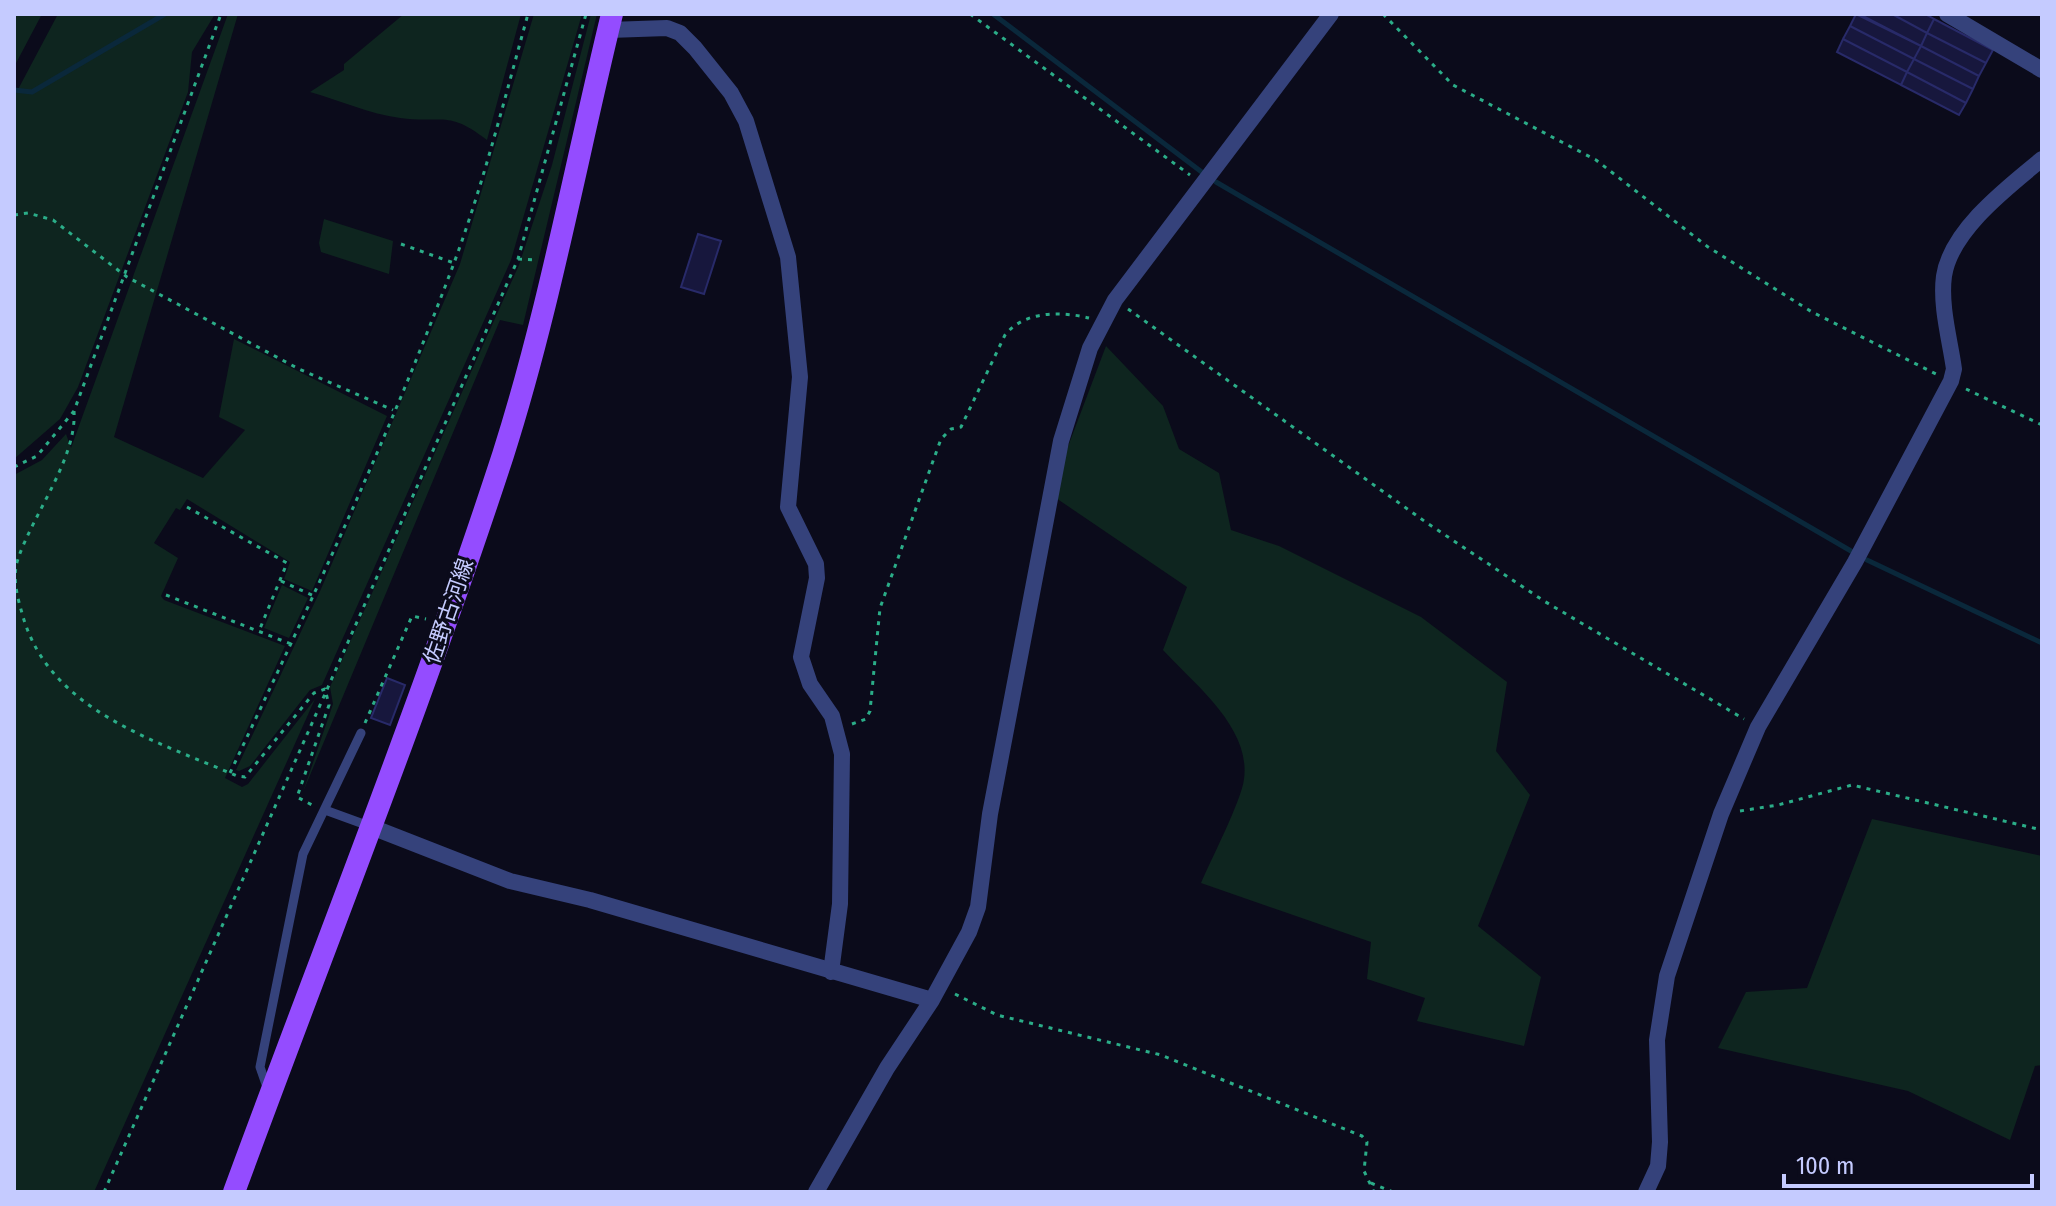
<svg xmlns="http://www.w3.org/2000/svg" width="2056" height="1206" font-family="'Fira Sans Condensed','Noto Sans JP',sans-serif">
	<rect width="100%" height="100%" fill="#0b0b1b"/>
	<path fill="#0e251f" d="M 14,14 L 42,14 L 14,67 Z
		M 58,14 L 215,14 L 192,52 L 188,92 L 78,387 L 60,419 L 14,459 L 14,97 Z
		M 228,14 L 238,14 L 114,437 L 203,478 L 245,430 L 219,417 L 234,339 L 387,416 L 312,591 L 284,579 L 290,562 L 187,499 L 180,510 L 176,508 L 154,543 L 178,558 L 161,596 L 164,600 L 285,646 L 225,778 L 242,787 L 248,784 L 315,699 L 94,1192 L 14,1192 L 14,475 L 42,460 L 66,434 L 71,448 Z
		M 404,14 L 521,14 L 487,140 C 447,109 443,124 400,118 C 370,114 339,100 310,92 L 344,70 L 344,64 Z
		M 534,14 L 582,14 L 511,260 L 322,685 L 310,690 L 250,766 L 239,771 L 236,770 L 321,589 L 460,264 Z
		M 591,14 L 597,14 L 523,325 L 500,320 L 303,792 L 333,704 L 330,687 L 519,265 L 552,165 Z
		M 324,219 L 393,241 L 389,274 L 321,252 L 319,243 Z
		M 1106,346 L 1163,406 L 1179,449 L 1219,473 L 1231,530 L 1279,546 L 1421,617 L 1507,682 L 1496,751 L 1530,795 L 1478,926 L 1541,977 L 1524,1046 L 1417,1021 L 1425,998 L 1367,979 L 1371,942 L 1201,883 C 1211,860 1242,799 1244,779 C 1251,727 1194,684 1163,650 L 1187,587 L 1050,494 Z
		M 282,585 L 308,598 L 289,638 L 264,628 Z
		M 1872,819 L 2042,856 L 2042,1065 L 2035,1066 L 2010,1140 L 1908,1091 L 1718,1048 L 1746,992 L 1807,988 Z"/>
	<g fill="none" stroke-linecap="round" stroke-linejoin="round">
		<path stroke="#0a283b" stroke-width="5" d="M 993,14 L 1203,173
			M 14,90 L 32,92 L 165,14
			M 1216,182 L 1851,551
			M 1867,560 L 2042,643"/>
	</g>
	<path fill="#17173d" stroke="#282a69" stroke-width="2" d="M 1856,14 L 1921,46 L 1914,59 L 1850,26 Z
		M 1859,14 L 1892,14 L 1927,33 L 1921,46 Z
		M 1892,14 L 1925,14 L 1934,19 L 1927,33 Z
		M 1934,19 L 1993,50 L 1986,63 L 1927,33 Z
		M 1850,26 L 1914,59 L 1907,72 L 1843,39 Z
		M 1927,33 L 1986,63 L 1979,76 L 1921,46 Z
		M 1843,39 L 1907,72 L 1901,85 L 1837,52 Z
		M 1921,46 L 1979,76 L 1973,89 L 1914,59 Z
		M 1914,59 L 1973,89 L 1966,103 L 1907,72 Z
		M 1907,72 L 1966,103 L 1959,115 L 1901,85 Z
		M 698,234 L 721,241 L 704,294 L 681,287 Z
		M 387,678 L 405,685 L 390,725 L 371,718 Z"/>
	<g fill="none" stroke-linecap="round" stroke-linejoin="round">
		<path stroke="#2bad88" stroke-width="3" stroke-dasharray="4 6" stroke-linecap="butt" d="M 970,14 L 1190,175
			M 1383,14 L 1453,85 L 1596,160 L 1708,247 L 1812,312 L 1938,375
			M 14,215 L 28,213 L 53,220 L 127,277 L 299,369 L 393,410
			M 401,244 L 454,263
			M 518,259 L 537,260
			M 1128,309 L 1427,523 L 1544,601 L 1744,719
			M 1966,389 L 2042,425
			M 74,411 C 77,458 33,514 18,559 C 12,576 17,596 22,613 C 48,711 155,740 237,776 L 245,777 L 314,693 L 325,689 L 329,705 L 297,797 L 314,806
			M 14,467 L 37,456 L 74,411 L 221,14
			M 187,507 L 287,563 L 259,631
			M 281,581 L 314,596
			M 166,595 L 291,644
			M 365,723 L 412,616 L 426,619
			M 852,724 L 866,719 L 870,711 L 880,608 L 941,439 L 951,429 L 961,427 L 1005,335 C 1024,311 1060,311 1089,318
			M 230,773 C 309,606 389,437 454,263 C 484,182 505,97 528,14
			M 1740,811 L 1778,805 L 1852,785 L 2042,830
			M 955,994 L 997,1015 L 1161,1055 L 1362,1136 L 1367,1142 L 1364,1171 L 1374,1192
			M 1371,1183 L 1393,1192
			M 104,1192 L 518,259 L 586,14"/>
		<path stroke="#35427b" stroke-width="9" d="M 325,810 L 369,826
			M 268,1090 L 260,1067 L 303,854 L 361,733"/>
		<path stroke="#35427b" stroke-width="16" d="M 1947,14 L 2042,70
			M 609,30 L 667,28 L 680,33 L 695,48 L 731,93 L 746,121 L 788,257 L 800,377 L 788,507 L 816,564 L 817,578 L 801,657 L 810,684 L 832,716 L 842,754 L 840,904 L 831,972
			M 369,826 L 510,881 L 590,900 L 932,1000
			M 816,1192 L 887,1068 L 932,1000 L 969,932 L 978,907 L 990,814 L 1061,441 L 1090,348 L 1115,300 L 1331,14
			M 1646,1192 L 1658,1166 L 1660,1142 L 1657,1040 L 1667,976 L 1721,814 L 1758,727 L 1855,562 L 1951,381 L 1954,369 C 1950,340 1940,306 1944,276 C 1951,230 2008,187 2042,159"/>
		<path stroke="#944cff" stroke-width="22" d="M 234,1192 C 324,947 422,703 503,455 C 549,311 576,161 612,14"/>
	</g>
	<g text-anchor="middle" stroke-width="6" stroke-linejoin="round" paint-order="stroke">
		<g font-size="22" fill="#c5cbff" stroke="#0b0b1b">
			<text transform="translate(448 611) rotate(-71)" y="8">佐野古河線</text>
		</g>
	</g>
	<rect width="2056" height="1206" fill="none" stroke="#c5cbff" stroke-width="32"/>
	<path d="M1784 1174v12h248v-12" fill="none" stroke="#c5cbff" stroke-width="4"/>
	<text x="1796" y="1174" font-size="24" fill="#c5cbff" stroke="#0b0b1b" stroke-width="6" paint-order="stroke">100 m</text>
</svg>
